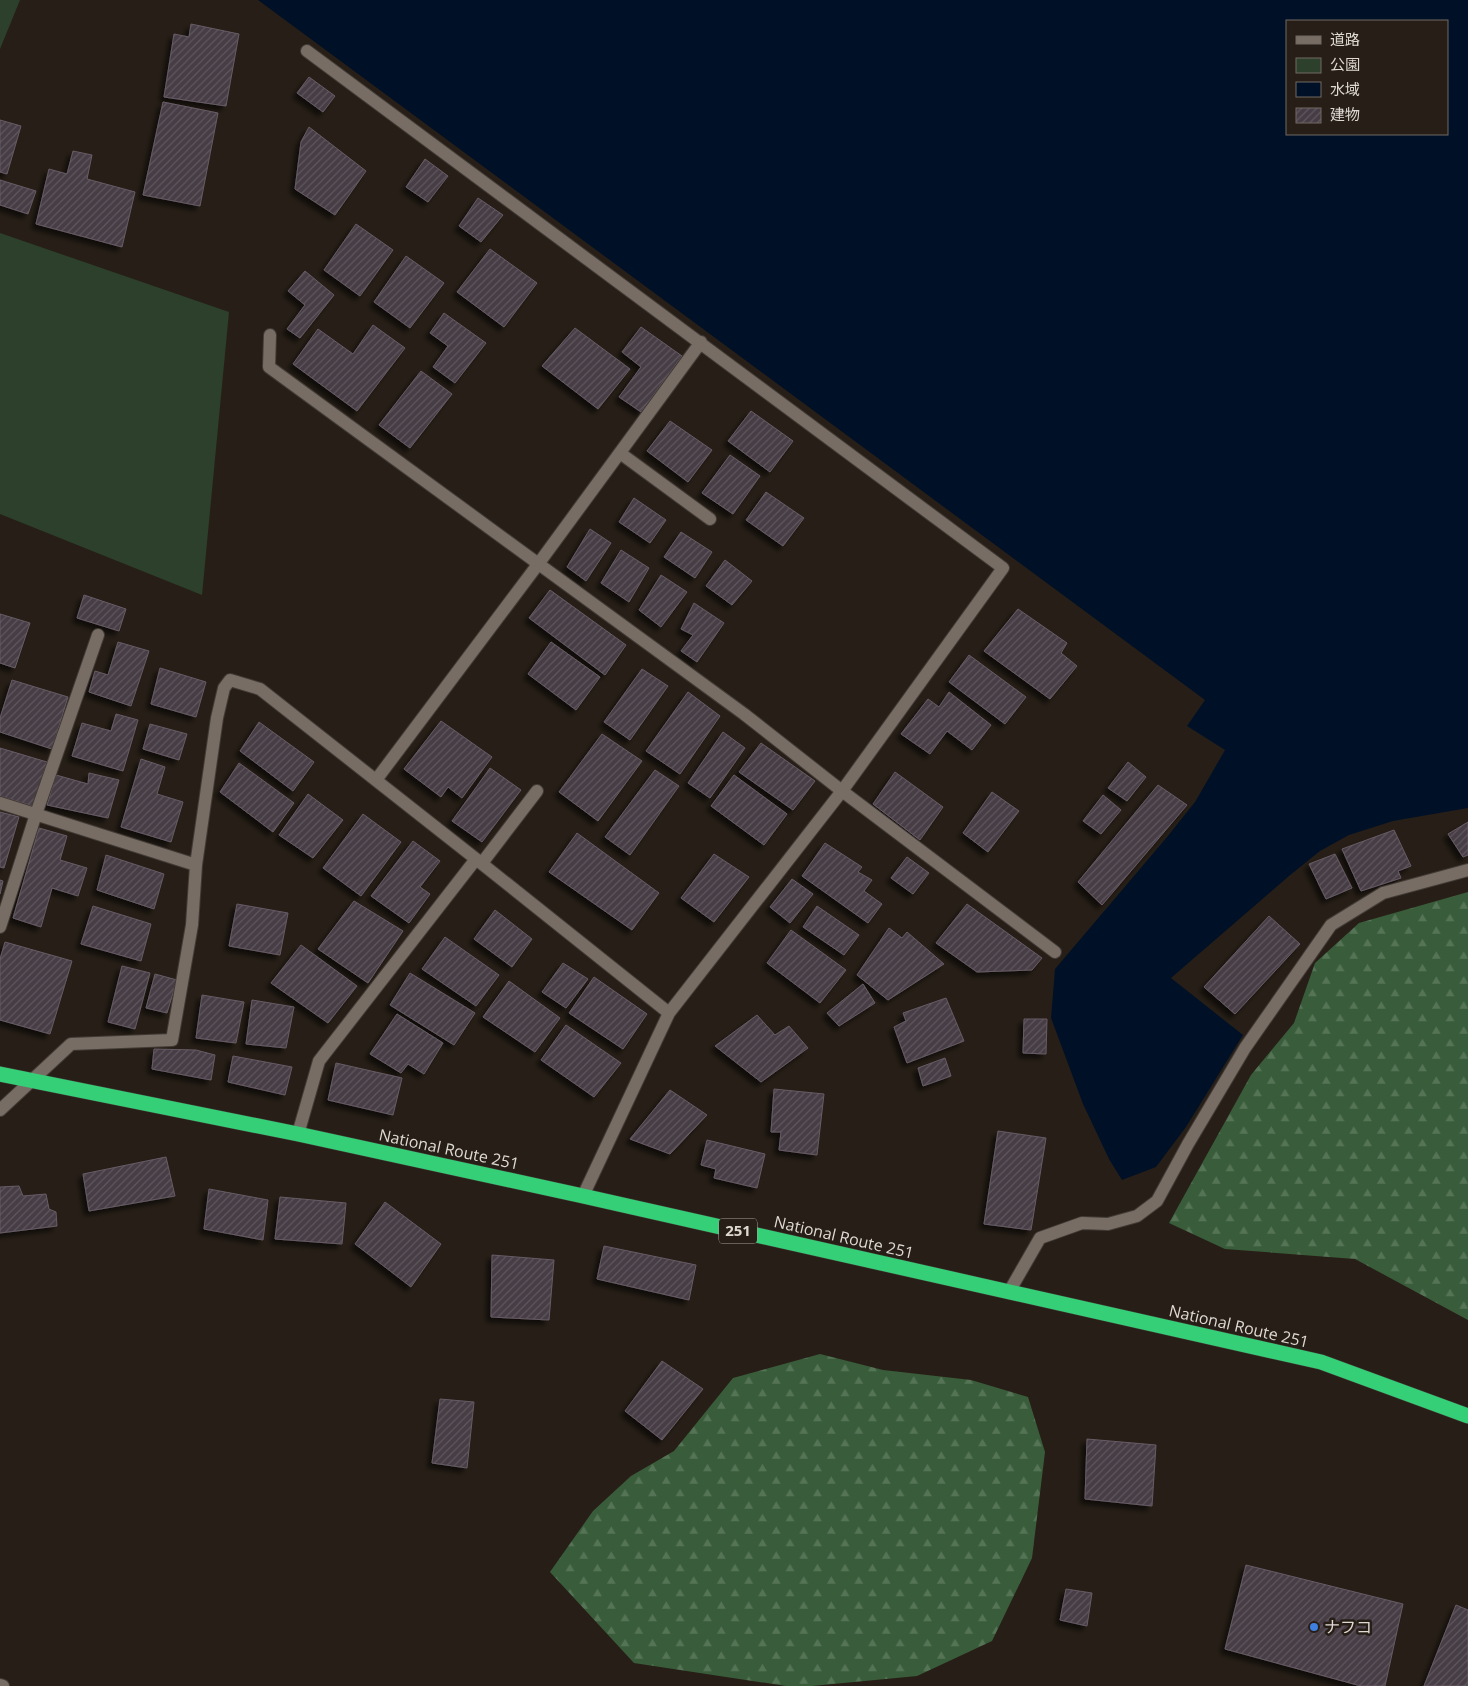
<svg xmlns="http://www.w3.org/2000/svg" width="1468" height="1686" font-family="'Open Sans','Noto Sans JP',sans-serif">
	<defs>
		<pattern id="forest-firs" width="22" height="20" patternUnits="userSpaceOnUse" patternTransform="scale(1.25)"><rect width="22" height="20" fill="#395d3a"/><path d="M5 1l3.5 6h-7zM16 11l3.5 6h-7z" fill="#557456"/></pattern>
		<pattern id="building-hatch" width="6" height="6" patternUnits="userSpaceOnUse" patternTransform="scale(1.25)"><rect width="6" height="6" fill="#463c45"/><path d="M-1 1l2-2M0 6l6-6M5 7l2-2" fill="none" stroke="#60585f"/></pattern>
		<filter id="shadow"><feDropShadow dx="-4.5" dy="4.5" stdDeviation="2.5" flood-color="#0009"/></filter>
	</defs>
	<rect width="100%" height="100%" fill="#271f17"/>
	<path fill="url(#forest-firs)" d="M 1468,892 L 1468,1320 L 1355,1259 L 1225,1249 L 1169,1223 L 1251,1075 L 1294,1023 L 1315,963 L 1359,923 Z
		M 820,1354 L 883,1370 L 971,1380 L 1028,1397 L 1045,1452 L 1032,1558 L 992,1641 L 917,1676 L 812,1686 L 786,1686 L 634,1663 L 550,1572 L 593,1511 L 631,1476 L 674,1451 L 733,1378 Z"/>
	<path fill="#2c402c" d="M 0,0 L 20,0 L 0,49 Z
		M 0,233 L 229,312 L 202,595 L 0,514 Z"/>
	<path fill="#001127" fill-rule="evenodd" d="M 258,0 L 1468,0 L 1468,808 L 1393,821 L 1349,835 L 1320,851 L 1289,876 L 1171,978 L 1243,1035 L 1186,1127 L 1156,1167 L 1122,1180 L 1109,1159 L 1083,1104 L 1051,1018 L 1055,969 L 1167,837 L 1195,802 L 1225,750 L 1187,726 L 1205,700 ZM 1287,21 L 1447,21 L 1447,134 L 1287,134 Z"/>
	<path fill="url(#building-hatch)" stroke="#675c66" filter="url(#shadow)" d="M 191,24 L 239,34 L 226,106 L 164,97 L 174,34 L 189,37 Z
		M 309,77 L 335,96 L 323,112 L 297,93 Z
		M 163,102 L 218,113 L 200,206 L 143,195 Z
		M 0,120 L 21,126 L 7,174 L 0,172 Z
		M 309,127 L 366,171 L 335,215 L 295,189 L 301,142 Z
		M 73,151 L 92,155 L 87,179 L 135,192 L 122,247 L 36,224 L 49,169 L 67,174 Z
		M 425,159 L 448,176 L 428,202 L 406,187 Z
		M 0,180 L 36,191 L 28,214 L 0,205 Z
		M 478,198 L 503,215 L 481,242 L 459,226 Z
		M 356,224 L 393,250 L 360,296 L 324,270 Z
		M 490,249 L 537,283 L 504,327 L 457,292 Z
		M 406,256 L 444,283 L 410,328 L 374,302 Z
		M 305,271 L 334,295 L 300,338 L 287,329 L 305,305 L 288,291 Z
		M 444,313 L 486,343 L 455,383 L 433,367 L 448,346 L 430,333 Z
		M 373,325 L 405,348 L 357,411 L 293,364 L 318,329 L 353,354 Z
		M 641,327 L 682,356 L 641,412 L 619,397 L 641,367 L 622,352 Z
		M 575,328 L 630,369 L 598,409 L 542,366 Z
		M 421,371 L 452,394 L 410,448 L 379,425 Z
		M 751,411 L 793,441 L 770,472 L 728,441 Z
		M 670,421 L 712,450 L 688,482 L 647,451 Z
		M 730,455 L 760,476 L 733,514 L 702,493 Z
		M 766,492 L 804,518 L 783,546 L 746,520 Z
		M 634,498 L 666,520 L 650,543 L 619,522 Z
		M 590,529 L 611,543 L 586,581 L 567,567 Z
		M 681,532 L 712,552 L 695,578 L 664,557 Z
		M 621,550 L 649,568 L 629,602 L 601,583 Z
		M 725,560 L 752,581 L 732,605 L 706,586 Z
		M 661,575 L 687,592 L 661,627 L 639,610 Z
		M 550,590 L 626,645 L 605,675 L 529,618 Z
		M 84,595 L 126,609 L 119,631 L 77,618 Z
		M 694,603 L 724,623 L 697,662 L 681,651 L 693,635 L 681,629 Z
		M 1018,609 L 1067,643 L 1061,653 L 1077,666 L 1050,699 L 984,651 Z
		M 0,614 L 30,623 L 15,668 L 0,663 Z
		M 118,642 L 149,651 L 131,706 L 89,692 L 95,671 L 108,675 Z
		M 551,642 L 600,677 L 576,710 L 528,674 Z
		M 969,655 L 1026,697 L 1005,724 L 949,682 Z
		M 160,668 L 206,682 L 196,717 L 151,704 Z
		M 642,669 L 668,686 L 630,740 L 604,722 Z
		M 12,680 L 68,697 L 52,749 L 0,732 L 0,718 Z
		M 688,692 L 720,716 L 680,774 L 646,751 Z
		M 949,692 L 991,725 L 972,750 L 947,731 L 930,754 L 901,734 L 928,699 L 939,707 Z
		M 116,714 L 138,720 L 123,771 L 72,756 L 82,723 L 111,731 Z
		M 441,721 L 492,757 L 462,798 L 448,787 L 441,797 L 404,769 Z
		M 259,722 L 314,762 L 293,791 L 240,751 Z
		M 150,724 L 187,734 L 179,760 L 143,749 Z
		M 723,732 L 745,748 L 710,798 L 688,783 Z
		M 602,734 L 642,761 L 598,821 L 559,792 Z
		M 761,743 L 815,781 L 793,810 L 739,772 Z
		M 0,748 L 47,762 L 33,806 L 0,796 Z
		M 141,759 L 165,767 L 157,794 L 183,802 L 171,842 L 121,827 Z
		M 1128,762 L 1146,777 L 1127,801 L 1108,788 Z
		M 239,763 L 294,803 L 273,832 L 220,792 Z
		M 490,768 L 521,790 L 482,842 L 452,821 Z
		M 655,770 L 679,786 L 630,855 L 605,837 Z
		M 895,772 L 943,807 L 920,840 L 873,804 Z
		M 89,773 L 119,780 L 108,818 L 47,805 L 56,775 L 88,784 Z
		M 734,775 L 787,814 L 764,845 L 711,806 Z
		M 1158,785 L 1187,805 L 1102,905 L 1078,882 Z
		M 992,792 L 1019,811 L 988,852 L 963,833 Z
		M 308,794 L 343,820 L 313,858 L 279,835 Z
		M 1103,795 L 1121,810 L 1101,834 L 1083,821 Z
		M 0,812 L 19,817 L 4,868 L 0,867 Z
		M 363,814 L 401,842 L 361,896 L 323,868 Z
		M 1468,822 L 1468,855 L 1463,857 L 1448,834 Z
		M 39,828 L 67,836 L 60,860 L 87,868 L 78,896 L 52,888 L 41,927 L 13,918 Z
		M 1394,830 L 1411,866 L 1398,871 L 1401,878 L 1361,891 L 1342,849 Z
		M 577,833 L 659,893 L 632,930 L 549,872 Z
		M 413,841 L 440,861 L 420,887 L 430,894 L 409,923 L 371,896 Z
		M 825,843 L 862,867 L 858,872 L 872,880 L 864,891 L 882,904 L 868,923 L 802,876 Z
		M 714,854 L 749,877 L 714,922 L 681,898 Z
		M 1335,854 L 1352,888 L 1326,899 L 1309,864 Z
		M 106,855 L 164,874 L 154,909 L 97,890 Z
		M 907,857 L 929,873 L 913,894 L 891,878 Z
		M 792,879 L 813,894 L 790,923 L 770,907 Z
		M 0,880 L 3,881 L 0,894 Z
		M 354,901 L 403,931 L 368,983 L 318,949 Z
		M 237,904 L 288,913 L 280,955 L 229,946 Z
		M 967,904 L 1042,958 L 1032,970 L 977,972 L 936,943 Z
		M 93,906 L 151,924 L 141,961 L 81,944 Z
		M 817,906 L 859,935 L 844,955 L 803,927 Z
		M 495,910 L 532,939 L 512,967 L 474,939 Z
		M 1269,916 L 1300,944 L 1235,1014 L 1204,987 Z
		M 889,928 L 902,938 L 907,932 L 944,964 L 888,1000 L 857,975 Z
		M 791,930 L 846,970 L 820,1003 L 767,963 Z
		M 445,937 L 499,975 L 476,1006 L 422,969 Z
		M 5,942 L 72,961 L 50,1034 L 0,1020 L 0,959 Z
		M 301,945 L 357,986 L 328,1023 L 271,983 Z
		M 563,963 L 588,979 L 566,1008 L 542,992 Z
		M 122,966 L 150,973 L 135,1029 L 108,1022 Z
		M 410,973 L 475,1013 L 454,1045 L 390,1005 Z
		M 155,974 L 177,980 L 167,1013 L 146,1008 Z
		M 594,977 L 647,1014 L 623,1049 L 569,1013 Z
		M 509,981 L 560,1018 L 535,1052 L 483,1017 Z
		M 863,984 L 875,1003 L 839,1026 L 827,1013 Z
		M 202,995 L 244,1002 L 236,1043 L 196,1038 Z
		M 946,998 L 964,1041 L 907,1063 L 894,1027 L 906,1021 L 903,1013 Z
		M 252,1000 L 294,1007 L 286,1048 L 246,1044 Z
		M 397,1014 L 443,1043 L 424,1074 L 408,1064 L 401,1073 L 370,1054 Z
		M 757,1015 L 775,1035 L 789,1026 L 808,1048 L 761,1082 L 715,1046 Z
		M 1024,1019 L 1047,1019 L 1046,1054 L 1023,1053 Z
		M 566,1025 L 621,1063 L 594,1097 L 541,1060 Z
		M 154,1049 L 196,1050 L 215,1055 L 211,1080 L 152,1069 Z
		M 233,1056 L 292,1067 L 285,1095 L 228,1082 Z
		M 945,1058 L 951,1076 L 923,1086 L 918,1068 Z
		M 336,1063 L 402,1078 L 393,1115 L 328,1100 Z
		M 774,1089 L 824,1094 L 817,1155 L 779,1150 L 781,1132 L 771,1132 Z
		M 670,1090 L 707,1115 L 670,1154 L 630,1139 Z
		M 998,1131 L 1046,1138 L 1031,1230 L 984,1224 Z
		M 707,1140 L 765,1154 L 757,1188 L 714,1178 L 716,1169 L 701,1165 Z
		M 166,1157 L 175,1196 L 89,1211 L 83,1174 Z
		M 19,1186 L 23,1196 L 46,1194 L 49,1209 L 56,1212 L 57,1226 L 0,1233 L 0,1187 Z
		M 209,1189 L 268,1200 L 263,1240 L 204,1229 Z
		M 280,1197 L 346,1203 L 342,1244 L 275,1239 Z
		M 385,1202 L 441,1244 L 411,1287 L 355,1244 Z
		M 604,1246 L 696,1265 L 689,1300 L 597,1279 Z
		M 492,1255 L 554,1260 L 549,1320 L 491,1317 Z
		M 662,1361 L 703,1389 L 662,1440 L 625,1411 Z
		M 440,1399 L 474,1402 L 467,1468 L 432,1463 Z
		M 1087,1439 L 1156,1445 L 1152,1506 L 1085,1499 Z
		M 1246,1565 L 1403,1604 L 1385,1686 L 1361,1686 L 1225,1649 Z
		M 1066,1589 L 1092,1593 L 1087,1626 L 1060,1620 Z
		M 1456,1605 L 1468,1610 L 1468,1686 L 1424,1686 Z"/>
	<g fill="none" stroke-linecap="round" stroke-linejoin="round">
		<g stroke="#423b36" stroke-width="14">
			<path id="minor" d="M 307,51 L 1003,568 L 842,791 L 669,1013 L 583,1196
				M 270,335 L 269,367 L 744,714 L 842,791 L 1055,952
				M 620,453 L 710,519
				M 376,780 L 539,563 L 701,342
				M 0,803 L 196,865
				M 482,863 L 537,791
				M 0,927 L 36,814 L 98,635
				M 0,1110 L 71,1044 L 172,1040 L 192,925 L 196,865 L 217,718 L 224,688 L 230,680 L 260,689 L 476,859 L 669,1013
				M 298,1134 L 319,1061 L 476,859
				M 1009,1292 L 1040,1238 L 1082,1223 L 1108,1224 L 1137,1216 L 1157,1201 L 1188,1144 L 1245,1048 L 1331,925 L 1383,893 L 1468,870
				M 0,1685 L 3,1686"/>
		</g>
		<g stroke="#423b36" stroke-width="16">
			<path id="highway" d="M 0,1074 L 298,1134 L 583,1196 L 1321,1362 L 1468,1416"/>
		</g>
		<use href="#minor" stroke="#776d64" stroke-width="12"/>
		<use href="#highway" stroke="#35cf77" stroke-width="15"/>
	</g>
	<circle fill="#3f7fe0" stroke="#271f17" stroke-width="2" cx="1314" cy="1627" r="5"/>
	<g text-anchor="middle" stroke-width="5" stroke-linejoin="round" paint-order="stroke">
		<rect fill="#271f17" stroke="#a8a19b" stroke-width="1" x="719" y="1218.5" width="38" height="25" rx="4"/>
		<g font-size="15" font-weight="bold" fill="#dfd9d4">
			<text x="738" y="1236">251</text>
		</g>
		<g font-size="16" fill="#dfd9d4" stroke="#271f17">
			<text transform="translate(449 1149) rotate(12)" y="6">National Route 251</text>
			<text transform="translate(844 1237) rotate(13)" y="6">National Route 251</text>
			<text transform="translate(1239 1326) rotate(13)" y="6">National Route 251</text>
		</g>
		<g font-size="16" fill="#dfd9d4" stroke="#271f17" text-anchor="start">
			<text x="1324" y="1633">ナフコ</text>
		</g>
	</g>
	<rect x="1286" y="20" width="162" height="115" fill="#271f17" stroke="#716963"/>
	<rect x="1296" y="36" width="25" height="8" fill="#776d64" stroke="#716963"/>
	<text x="1330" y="45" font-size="15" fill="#dfd9d4">道路</text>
	<rect x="1296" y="58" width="25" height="15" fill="#2c402c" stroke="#716963"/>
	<text x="1330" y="70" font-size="15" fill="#dfd9d4">公園</text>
	<rect x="1296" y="82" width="25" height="15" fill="#001127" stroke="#716963"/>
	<text x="1330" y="95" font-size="15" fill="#dfd9d4">水域</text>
	<rect x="1296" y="108" width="25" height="15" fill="url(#building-hatch)" stroke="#716963"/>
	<text x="1330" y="120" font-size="15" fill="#dfd9d4">建物</text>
</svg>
